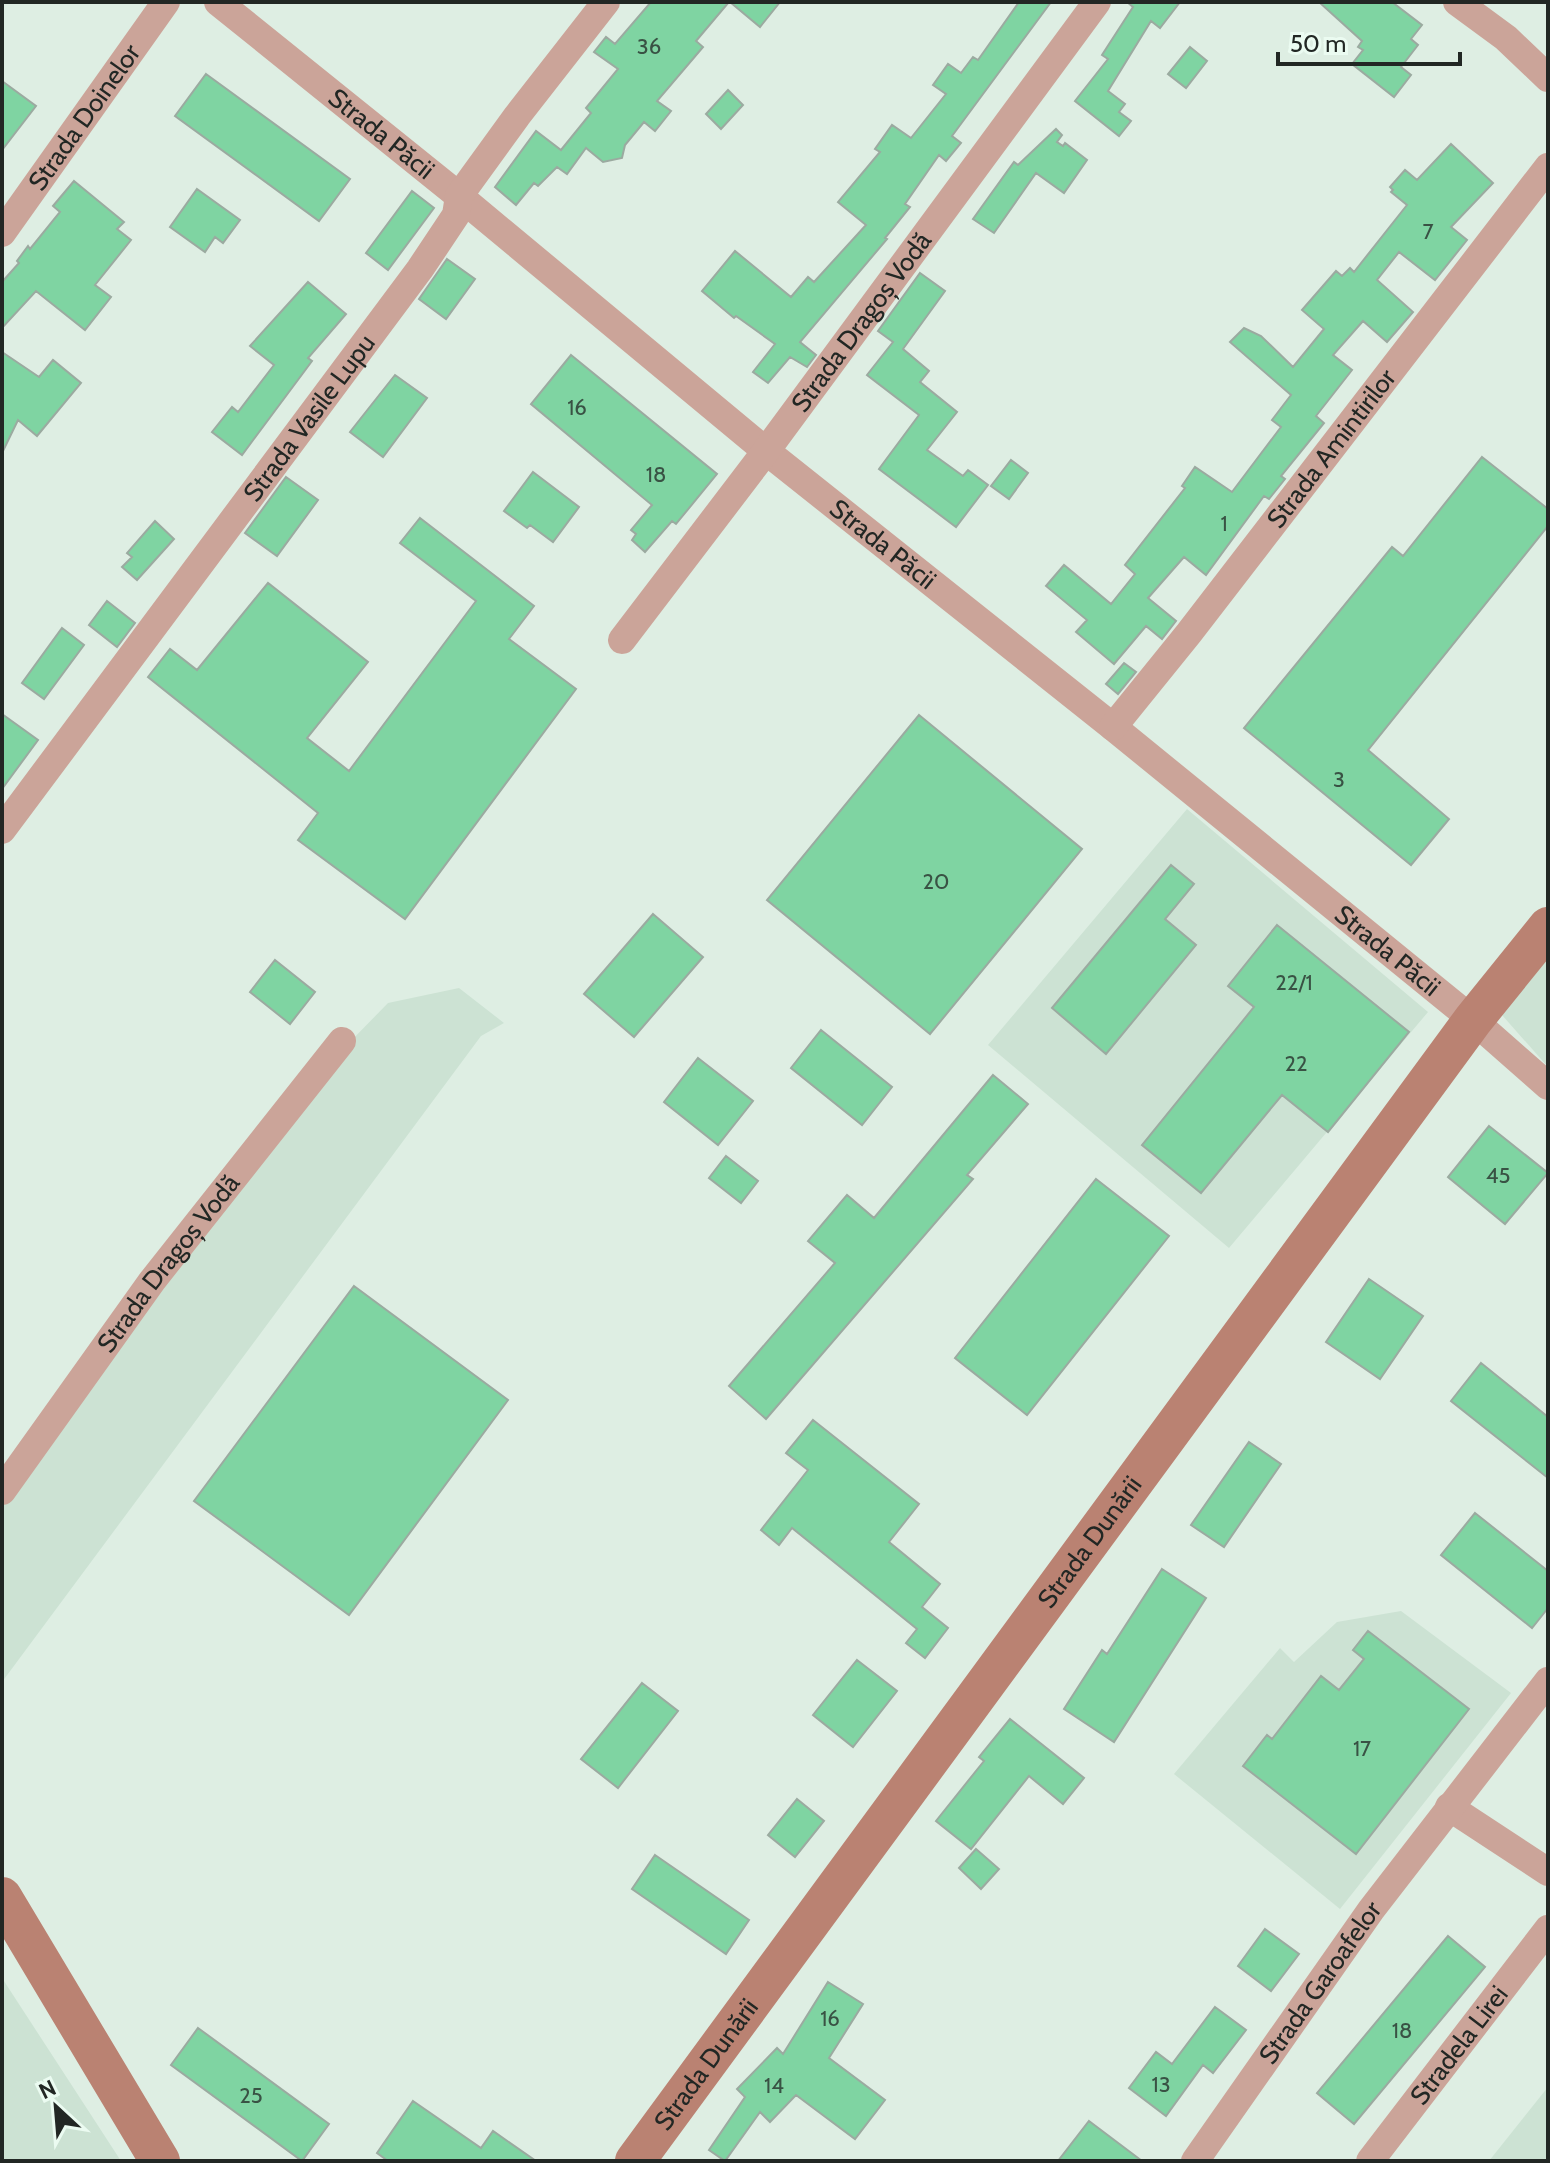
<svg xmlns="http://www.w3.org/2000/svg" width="1550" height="2163" font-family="Cabin,sans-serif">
	<rect width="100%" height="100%" fill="#deeee3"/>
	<path fill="#cce2d3" d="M 1187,809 L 1428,1012 L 1229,1248 L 988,1045 Z
		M 1548,956 L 1548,1067 L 1502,1015 Z
		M 459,988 L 504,1023 L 481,1036 L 2,1682 L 2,1493 L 346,1046 L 388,1003 Z
		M 1401,1611 L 1511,1693 L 1340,1909 L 1174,1774 L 1280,1648 L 1294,1662 L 1337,1622 Z
		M 2,1978 L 121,2161 L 2,2161 Z
		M 1548,2087 L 1548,2161 L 1489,2161 Z"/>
	<path fill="#7fd4a2" stroke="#9baaa0" stroke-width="2" d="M 651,2 L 729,2 L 696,41 L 703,47 L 657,101 L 671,111 L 655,131 L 644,122 L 625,145 L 622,158 L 603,162 L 586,148 L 567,174 L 557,167 L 538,186 L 534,183 L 516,205 L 495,187 L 536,131 L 561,150 L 591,113 L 586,108 L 618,69 L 594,52 L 606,37 L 615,44 Z
		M 730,2 L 780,2 L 760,27 Z
		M 1019,2 L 1051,2 L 952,136 L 961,143 L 946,161 L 939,155 L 905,204 L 910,207 L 885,238 L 887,239 L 800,342 L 816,355 L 807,367 L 790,357 L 768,383 L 753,372 L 775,344 L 736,316 L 734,318 L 702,291 L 735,251 L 791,297 L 808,277 L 814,282 L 866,225 L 838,202 L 880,152 L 875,149 L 892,125 L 911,138 L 946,94 L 933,85 L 948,64 L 961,73 L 973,57 L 978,60 Z
		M 1127,2 L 1180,2 L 1160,28 L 1151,21 L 1108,91 L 1125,104 L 1119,112 L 1131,121 L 1119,136 L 1075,101 L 1108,59 L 1102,55 L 1133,7 Z
		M 1319,2 L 1392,2 L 1422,25 L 1411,39 L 1418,45 L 1401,67 L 1411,75 L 1394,97 L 1352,64 L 1363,50 L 1358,47 L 1362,41 Z
		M 1190,47 L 1207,61 L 1186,88 L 1168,74 Z
		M 206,74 L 350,179 L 319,221 L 175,116 Z
		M 2,81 L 36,106 L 2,150 Z
		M 728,90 L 743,105 L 721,129 L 706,114 Z
		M 1056,129 L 1062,135 L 1057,142 L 1063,146 L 1065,143 L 1087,160 L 1064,193 L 1036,173 L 994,233 L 973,219 L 1014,162 L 1018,165 Z
		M 1451,144 L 1493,183 L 1451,227 L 1467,240 L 1435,280 L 1399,252 L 1377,280 L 1413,312 L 1387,342 L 1363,321 L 1333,355 L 1352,370 L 1316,416 L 1324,423 L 1281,476 L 1285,479 L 1269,499 L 1264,496 L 1206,575 L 1184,557 L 1148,598 L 1176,621 L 1162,639 L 1146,626 L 1114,664 L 1076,632 L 1087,620 L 1046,586 L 1064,565 L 1111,604 L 1135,574 L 1125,565 L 1185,488 L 1182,486 L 1195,467 L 1232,492 L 1281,427 L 1272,420 L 1291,395 L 1230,342 L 1244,328 L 1261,336 L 1293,367 L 1324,329 L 1302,310 L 1336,271 L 1342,276 L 1350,268 L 1354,272 L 1407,205 L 1391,192 L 1393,190 L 1390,187 L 1405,170 L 1417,180 Z
		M 74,181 L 124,222 L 117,229 L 131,240 L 95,285 L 111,297 L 85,330 L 36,291 L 2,328 L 2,282 L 19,263 L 17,261 L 28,246 L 30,249 L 60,212 L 53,206 Z
		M 197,189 L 240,220 L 223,243 L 215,237 L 205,252 L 170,227 Z
		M 412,191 L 434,208 L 388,270 L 366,253 Z
		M 447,259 L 475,279 L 446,319 L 419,299 Z
		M 920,273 L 945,291 L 903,349 L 929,371 L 920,382 L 957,412 L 927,450 L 963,476 L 968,470 L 988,485 L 956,527 L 879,469 L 919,415 L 867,375 L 893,342 L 878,331 Z
		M 308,282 L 346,314 L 308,358 L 312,361 L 242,455 L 212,432 L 232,407 L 238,412 L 274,365 L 250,346 Z
		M 2,352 L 39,377 L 53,360 L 81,383 L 37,436 L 18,420 L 2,453 Z
		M 571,355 L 717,474 L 676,524 L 672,521 L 645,552 L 632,540 L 636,534 L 631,530 L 652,505 L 531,404 Z
		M 395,375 L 427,398 L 383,457 L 350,432 Z
		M 1482,457 L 1548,509 L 1548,526 L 1368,750 L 1449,819 L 1411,865 L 1244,728 L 1392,547 L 1403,556 Z
		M 1011,460 L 1028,473 L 1009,499 L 991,486 Z
		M 533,472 L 579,507 L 553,542 L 530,525 L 527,528 L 504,511 Z
		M 286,477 L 318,500 L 277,556 L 245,533 Z
		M 420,518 L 534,606 L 509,639 L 576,689 L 405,919 L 298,840 L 318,813 L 148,677 L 170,649 L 197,670 L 268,583 L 368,662 L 307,738 L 349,771 L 476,601 L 400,543 Z
		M 155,521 L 174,539 L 137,580 L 122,567 L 132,557 L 127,553 Z
		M 107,601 L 135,623 L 117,647 L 89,625 Z
		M 62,628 L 84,645 L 44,699 L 22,683 Z
		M 1124,663 L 1136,672 L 1118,694 L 1106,684 Z
		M 2,714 L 38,740 L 2,789 Z
		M 919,715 L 1082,849 L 930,1034 L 767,900 Z
		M 1171,865 L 1194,884 L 1165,919 L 1196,945 L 1106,1054 L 1052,1008 Z
		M 653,914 L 703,957 L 634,1037 L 584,994 Z
		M 1277,925 L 1409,1032 L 1328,1132 L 1282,1095 L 1201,1193 L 1142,1145 L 1254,1007 L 1228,986 Z
		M 275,960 L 315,992 L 290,1024 L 250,992 Z
		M 821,1030 L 892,1087 L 862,1125 L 791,1068 Z
		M 698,1058 L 753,1101 L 718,1145 L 664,1102 Z
		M 993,1075 L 1028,1104 L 967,1175 L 973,1179 L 766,1419 L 729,1386 L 835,1263 L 808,1241 L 847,1195 L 874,1218 Z
		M 1489,1126 L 1548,1173 L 1505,1224 L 1448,1177 Z
		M 726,1156 L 758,1181 L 741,1203 L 709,1178 Z
		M 1096,1179 L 1169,1236 L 1027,1415 L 955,1358 Z
		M 1369,1279 L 1423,1316 L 1380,1379 L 1326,1342 Z
		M 354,1286 L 508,1400 L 349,1615 L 194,1501 Z
		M 1481,1363 L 1548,1417 L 1548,1478 L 1451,1401 Z
		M 813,1420 L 919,1504 L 889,1542 L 940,1584 L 922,1607 L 948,1628 L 925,1658 L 906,1643 L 917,1629 L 792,1528 L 779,1545 L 761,1530 L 808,1470 L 786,1453 Z
		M 1249,1442 L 1281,1464 L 1224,1547 L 1191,1525 Z
		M 1475,1513 L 1548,1571 L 1548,1608 L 1532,1628 L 1441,1555 Z
		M 1162,1569 L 1206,1598 L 1114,1742 L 1064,1709 L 1102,1650 L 1107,1654 Z
		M 1368,1631 L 1469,1709 L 1356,1854 L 1243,1766 L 1267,1735 L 1272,1739 L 1321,1676 L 1339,1690 L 1364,1659 L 1353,1650 Z
		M 857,1660 L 897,1691 L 853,1747 L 813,1715 Z
		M 642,1683 L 678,1711 L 618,1788 L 581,1759 Z
		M 1010,1719 L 1084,1778 L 1063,1804 L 1029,1776 L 971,1849 L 936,1821 L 984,1761 L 979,1757 Z
		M 797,1799 L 824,1821 L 795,1857 L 768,1835 Z
		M 976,1849 L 999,1869 L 981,1889 L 959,1868 Z
		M 655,1855 L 749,1920 L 726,1954 L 632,1889 Z
		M 1265,1929 L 1299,1954 L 1271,1991 L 1238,1966 Z
		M 1448,1936 L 1485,1967 L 1354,2124 L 1317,2093 Z
		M 828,1982 L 863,2004 L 829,2058 L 885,2100 L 855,2139 L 796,2095 L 770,2122 L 760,2112 L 725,2161 L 709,2150 L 745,2097 L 737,2089 L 777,2048 L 783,2054 Z
		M 1215,2007 L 1246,2030 L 1213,2073 L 1203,2065 L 1166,2116 L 1129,2088 L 1156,2052 L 1172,2064 Z
		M 198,2028 L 329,2124 L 302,2161 L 171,2065 Z
		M 413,2101 L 481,2148 L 493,2131 L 536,2161 L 388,2161 L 377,2153 Z
		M 1089,2121 L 1142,2161 L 1058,2161 Z"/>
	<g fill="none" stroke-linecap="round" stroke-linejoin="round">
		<g stroke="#cba499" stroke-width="28">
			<path id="s1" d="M 218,2 L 459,196 L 766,451 L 1113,727 L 1473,1020 L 1548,1086"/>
			<path d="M 1457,2 L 1506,38 L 1548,78"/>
			<path id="s2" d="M 2,233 L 166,2"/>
			<path id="s3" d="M 622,640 L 766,451 L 1097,2"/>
			<path id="s4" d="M 1113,727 L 1189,633 L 1548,167"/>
			<path id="s5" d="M 2,830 L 420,269 L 456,215 L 459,196 L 517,116 L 606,2"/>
			<path id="s6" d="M 2,1491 L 152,1281 L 342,1041"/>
			<path d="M 1449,1807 L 1548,1872"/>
			<path id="s7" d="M 1195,2161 L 1371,1910 L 1548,1681"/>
			<path id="s8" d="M 1370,2161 L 1548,1929"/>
		</g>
		<g stroke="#ba8272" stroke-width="40">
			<path d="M 2,1897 L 160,2161"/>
			<path id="s9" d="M 635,2161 L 1473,1020 L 1548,927"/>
		</g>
	</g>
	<g text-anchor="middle" stroke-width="7" stroke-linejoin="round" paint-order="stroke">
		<g font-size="22" fill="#395244">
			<text x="649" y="54">36</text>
			<text x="1428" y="239">7</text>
			<text x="577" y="415">16</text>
			<text x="656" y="482">18</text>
			<text x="1224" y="531">1</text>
			<text x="1339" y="787">3</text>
			<text x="936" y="889">20</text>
			<text x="1294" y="990">22/1</text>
			<text x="1296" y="1071">22</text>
			<text x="1498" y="1183">45</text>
			<text x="1362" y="1756">17</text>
			<text x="830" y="2026">16</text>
			<text x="1402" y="2038">18</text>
			<text x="1161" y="2092">13</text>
			<text x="774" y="2093">14</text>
			<text x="251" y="2103">25</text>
		</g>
		<g font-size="26" fill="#222724" stroke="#ebfbf1">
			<text dy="9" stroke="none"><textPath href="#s2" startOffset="142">Strada Doinelor</textPath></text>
			<text dy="9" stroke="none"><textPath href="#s1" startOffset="210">Strada Păcii</textPath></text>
			<text dy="9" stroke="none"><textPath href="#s3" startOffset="398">Strada Dragoș Vodă</textPath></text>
			<text dy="9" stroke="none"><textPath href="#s5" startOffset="514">Strada Vasile Lupu</textPath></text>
			<text dy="9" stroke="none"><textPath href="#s4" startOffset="354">Strada Amintirilor</textPath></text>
			<text dy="9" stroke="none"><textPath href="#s1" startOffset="858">Strada Păcii</textPath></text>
			<text dy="9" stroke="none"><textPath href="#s1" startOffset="1506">Strada Păcii</textPath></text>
			<text dy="9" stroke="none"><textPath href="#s6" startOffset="282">Strada Dragoș Vodă</textPath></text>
			<text dy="9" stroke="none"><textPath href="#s9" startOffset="768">Strada Dunării</textPath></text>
			<text dy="9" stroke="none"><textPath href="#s7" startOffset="218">Strada Garoafelor</textPath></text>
			<text dy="9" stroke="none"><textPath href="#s8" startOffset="146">Stradela Lirei</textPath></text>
			<text dy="9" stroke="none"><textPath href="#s9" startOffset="120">Strada Dunării</textPath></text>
		</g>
	</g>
	<rect width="1550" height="2163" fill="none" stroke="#222724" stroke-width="8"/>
	<g transform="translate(56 2107) rotate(334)" stroke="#ebfbf1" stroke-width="6" paint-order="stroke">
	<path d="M0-6L14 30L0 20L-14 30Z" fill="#222724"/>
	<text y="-12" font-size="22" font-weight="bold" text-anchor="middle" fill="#222724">N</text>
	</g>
	<path d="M1278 52v12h182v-12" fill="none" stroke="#222724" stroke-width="4"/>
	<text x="1290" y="52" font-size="24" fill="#222724" stroke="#ebfbf1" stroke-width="6" paint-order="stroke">50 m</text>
</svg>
